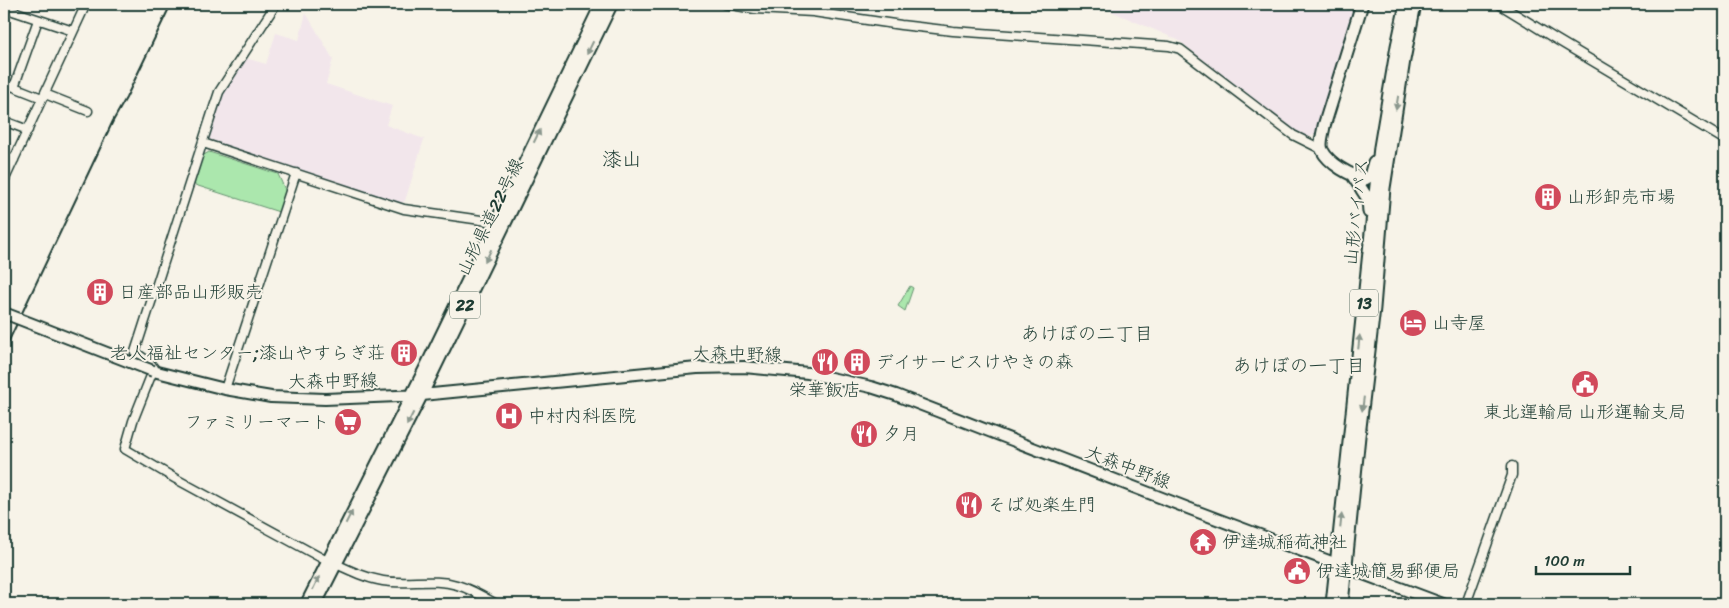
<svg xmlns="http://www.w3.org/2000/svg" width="1729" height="608" font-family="Sriracha,'Klee One',sans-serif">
	<rect width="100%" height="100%" fill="#f7f3e8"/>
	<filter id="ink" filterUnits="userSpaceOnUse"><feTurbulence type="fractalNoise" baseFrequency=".02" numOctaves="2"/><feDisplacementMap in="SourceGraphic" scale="10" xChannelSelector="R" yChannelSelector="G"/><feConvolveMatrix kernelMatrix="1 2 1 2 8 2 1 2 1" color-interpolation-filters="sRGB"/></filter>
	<g filter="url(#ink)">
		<path fill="#f2e6eb" d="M 1108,4 L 1355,4 L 1317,134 L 1305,138 L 1178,40 L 1106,9 Z
			M 306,13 L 333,59 L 326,84 L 392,106 L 386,125 L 424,139 L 405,201 L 399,204 L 205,141 L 221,93 L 245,58 L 266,64 L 276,33 L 299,40 Z"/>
		<path fill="#abe7ad" stroke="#659270" d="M 209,152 L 278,174 L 286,192 L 279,212 L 192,184 L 202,156 Z
			M 910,286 L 913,288 L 905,311 L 898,306 Z"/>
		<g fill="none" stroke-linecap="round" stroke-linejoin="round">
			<g stroke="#1f3d34" stroke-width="11">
				<path id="minor" d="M 276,4 L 219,92 L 213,110 L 135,352 L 149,362 L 154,368 L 133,421 L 125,449 L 176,479 L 327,561
					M 725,4 L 755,9 L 813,12 L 901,25 L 953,31 L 1169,46 L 1180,49 L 1293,135 L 1321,149
					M 1499,4 L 1554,38 L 1725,140
					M 4,8 L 73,31
					M 4,83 L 42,98
					M 14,87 L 38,20
					M 45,94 L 88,111
					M 4,121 L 28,130
					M 203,143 L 404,209 L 495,222
					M 4,156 L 14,160
					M 4,181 L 86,4
					M 225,389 L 296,173
					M 336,564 C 351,571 366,578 383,581 C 408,585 433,578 457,585 C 471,589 484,597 496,604
					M 1466,604 L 1512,475 L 1512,466"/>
			</g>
			<g stroke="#1f3d34" stroke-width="14">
				<path id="major" d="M 153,371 L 225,389 L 271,397 L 325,399 L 422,395 L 697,368 L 744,367 L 808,373 L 871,387 L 896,395 L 1193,510 L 1443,604
					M 306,604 L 426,366 L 601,4
					M 316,604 L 422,395 L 612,4"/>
			</g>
			<g stroke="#1f3d34" stroke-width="15">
				<path id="highway" d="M 1362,4 L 1324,126 C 1323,134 1319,143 1322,150 C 1329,164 1351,176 1365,179 L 1370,176 L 1374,162
					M 1353,176 L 1368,199 L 1369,212
					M 1332,604 L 1380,147 L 1397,46 L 1406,4
					M 1342,604 L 1359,436 L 1374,308 L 1384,188 L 1404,60 L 1415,4"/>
			</g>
			<use href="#minor" stroke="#f7f3e8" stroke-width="8"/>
			<use href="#major" stroke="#f7f3e8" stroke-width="10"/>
			<use href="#highway" stroke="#f7f3e8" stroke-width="11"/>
			<path stroke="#1f3d34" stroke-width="2" d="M 4,351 L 113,121 L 126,98 L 171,4"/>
			<g stroke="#1f3d34" stroke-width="14" stroke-linecap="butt">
				<path id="major-bridge" d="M 4,313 L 153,371"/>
			</g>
			<use href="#major-bridge" stroke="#f7f3e8" stroke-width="10"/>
		</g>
		<defs><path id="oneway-solid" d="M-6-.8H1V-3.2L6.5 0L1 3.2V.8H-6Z" transform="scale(1.25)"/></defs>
		<g fill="#8b988e">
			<use href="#oneway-solid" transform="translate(590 48) rotate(116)"/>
			<use href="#oneway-solid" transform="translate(1397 103) rotate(99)"/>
			<use href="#oneway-solid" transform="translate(537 136) rotate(-64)"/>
			<use href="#oneway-solid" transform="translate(488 256) rotate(116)"/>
			<use href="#oneway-solid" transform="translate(1359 342) rotate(-84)"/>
			<use href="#oneway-solid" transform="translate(1363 404) rotate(97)"/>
			<use href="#oneway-solid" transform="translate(410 419) rotate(117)"/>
			<use href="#oneway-solid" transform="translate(349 517) rotate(-63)"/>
			<use href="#oneway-solid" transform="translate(1341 521) rotate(-84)"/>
			<use href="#oneway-solid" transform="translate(316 583) rotate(-64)"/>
		</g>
	</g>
	<defs>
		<g id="building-disc" transform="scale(1.4375)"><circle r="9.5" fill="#d1495b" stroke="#f7f3e8"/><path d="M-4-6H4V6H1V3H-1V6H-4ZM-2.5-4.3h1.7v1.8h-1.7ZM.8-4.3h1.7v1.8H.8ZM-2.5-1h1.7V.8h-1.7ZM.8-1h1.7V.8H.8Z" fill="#fff"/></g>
		<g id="hotel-disc" transform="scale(1.4375)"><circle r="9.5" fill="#d1495b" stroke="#f7f3e8"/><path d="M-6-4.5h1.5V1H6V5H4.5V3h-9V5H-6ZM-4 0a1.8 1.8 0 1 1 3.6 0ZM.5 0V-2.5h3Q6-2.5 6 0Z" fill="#fff"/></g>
		<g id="restaurant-disc" transform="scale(1.4375)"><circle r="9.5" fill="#d1495b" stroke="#f7f3e8"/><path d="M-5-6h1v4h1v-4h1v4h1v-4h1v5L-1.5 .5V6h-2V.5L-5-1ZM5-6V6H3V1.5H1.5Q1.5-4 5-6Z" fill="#fff"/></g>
		<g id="civic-disc" transform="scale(1.4375)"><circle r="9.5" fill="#d1495b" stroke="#f7f3e8"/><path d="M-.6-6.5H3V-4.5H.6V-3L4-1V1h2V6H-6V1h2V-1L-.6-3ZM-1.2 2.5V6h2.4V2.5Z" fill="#fff"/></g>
		<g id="hospital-disc" transform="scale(1.4375)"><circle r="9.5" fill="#d1495b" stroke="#f7f3e8"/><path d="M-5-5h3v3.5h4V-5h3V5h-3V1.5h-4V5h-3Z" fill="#fff"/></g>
		<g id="supermarket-disc" transform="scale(1.4375)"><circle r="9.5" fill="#d1495b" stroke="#f7f3e8"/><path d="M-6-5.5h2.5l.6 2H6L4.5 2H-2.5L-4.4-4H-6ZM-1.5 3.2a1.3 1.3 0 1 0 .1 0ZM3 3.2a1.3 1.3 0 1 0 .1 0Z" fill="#fff"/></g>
		<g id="temple-disc" transform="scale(1.4375)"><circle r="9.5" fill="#d1495b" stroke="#f7f3e8"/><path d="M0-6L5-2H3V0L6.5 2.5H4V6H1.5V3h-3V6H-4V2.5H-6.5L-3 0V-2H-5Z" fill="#fff"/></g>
	</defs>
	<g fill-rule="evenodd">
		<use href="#building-disc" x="1548" y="197"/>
		<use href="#building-disc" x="100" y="292"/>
		<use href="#hotel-disc" x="1413" y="323"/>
		<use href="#building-disc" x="404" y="353"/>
		<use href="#restaurant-disc" x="825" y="362"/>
		<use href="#building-disc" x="857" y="362"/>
		<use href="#civic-disc" x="1585" y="384"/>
		<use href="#hospital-disc" x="509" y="416"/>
		<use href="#supermarket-disc" x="348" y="422"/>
		<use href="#restaurant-disc" x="864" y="434"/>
		<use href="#restaurant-disc" x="969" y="505"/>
		<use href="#temple-disc" x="1203" y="542"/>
		<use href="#civic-disc" x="1297" y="571"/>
	</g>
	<g text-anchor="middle" stroke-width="4" stroke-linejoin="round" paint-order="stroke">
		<g fill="#f7f3e8" stroke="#60746a" stroke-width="1">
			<rect x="1350" y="289.5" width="28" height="27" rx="4"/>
			<rect x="450" y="291.5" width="30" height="27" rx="4"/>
		</g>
		<g font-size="16" font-weight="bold" fill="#1f3d34">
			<text x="1364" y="309">13</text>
			<text x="465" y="311">22</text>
		</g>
		<g font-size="18" fill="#1f3d34" stroke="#f7f3e8" text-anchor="start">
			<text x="1567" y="203">山形卸売市場</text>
			<text x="119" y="298">日産部品山形販売</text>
			<text x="1432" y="329">山寺屋</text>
			<text x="385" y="359" text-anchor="end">老人福祉センター;漆山やすらぎ荘</text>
			<text x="876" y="368">デイサービスけやきの森</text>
			<text x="825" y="396" text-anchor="middle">栄華飯店</text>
			<text x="1585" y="418" text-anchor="middle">東北運輸局 山形運輸支局</text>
			<text x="528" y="422">中村内科医院</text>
			<text x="329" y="428" text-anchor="end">ファミリーマート</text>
			<text x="883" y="440">夕月</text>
			<text x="988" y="511">そば処楽生門</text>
			<text x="1222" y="548">伊達城稲荷神社</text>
			<text x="1316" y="577">伊達城簡易郵便局</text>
		</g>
		<g font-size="18" fill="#1f3d34" stroke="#f7f3e8">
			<text transform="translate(1356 212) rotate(-84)" y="6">山形バイパス</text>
			<text transform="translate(490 217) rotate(-64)" y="6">山形県道22号線</text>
			<text transform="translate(737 354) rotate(1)" y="6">大森中野線</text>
			<text transform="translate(333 381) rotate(-1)" y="6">大森中野線</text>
			<text transform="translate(1128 467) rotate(21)" y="6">大森中野線</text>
		</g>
		<g font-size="19" fill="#1f3d34" stroke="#f7f3e8">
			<text x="1087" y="340">あけぼの二丁目</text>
			<text x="1299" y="372">あけぼの一丁目</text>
		</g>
		<g font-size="20" fill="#1f3d34" stroke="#f7f3e8">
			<text x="622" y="166">漆山</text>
		</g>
	</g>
	<rect width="1729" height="608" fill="none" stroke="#f7f3e8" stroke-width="20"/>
	<rect x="10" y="10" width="1709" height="588" fill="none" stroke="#1f3d34" stroke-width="2" filter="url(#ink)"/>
	<path d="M1536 566v8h94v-8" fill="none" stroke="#1f3d34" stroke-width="2.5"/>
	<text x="1544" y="566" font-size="15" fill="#1f3d34" stroke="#f7f3e8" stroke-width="4" paint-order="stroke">100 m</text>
</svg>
